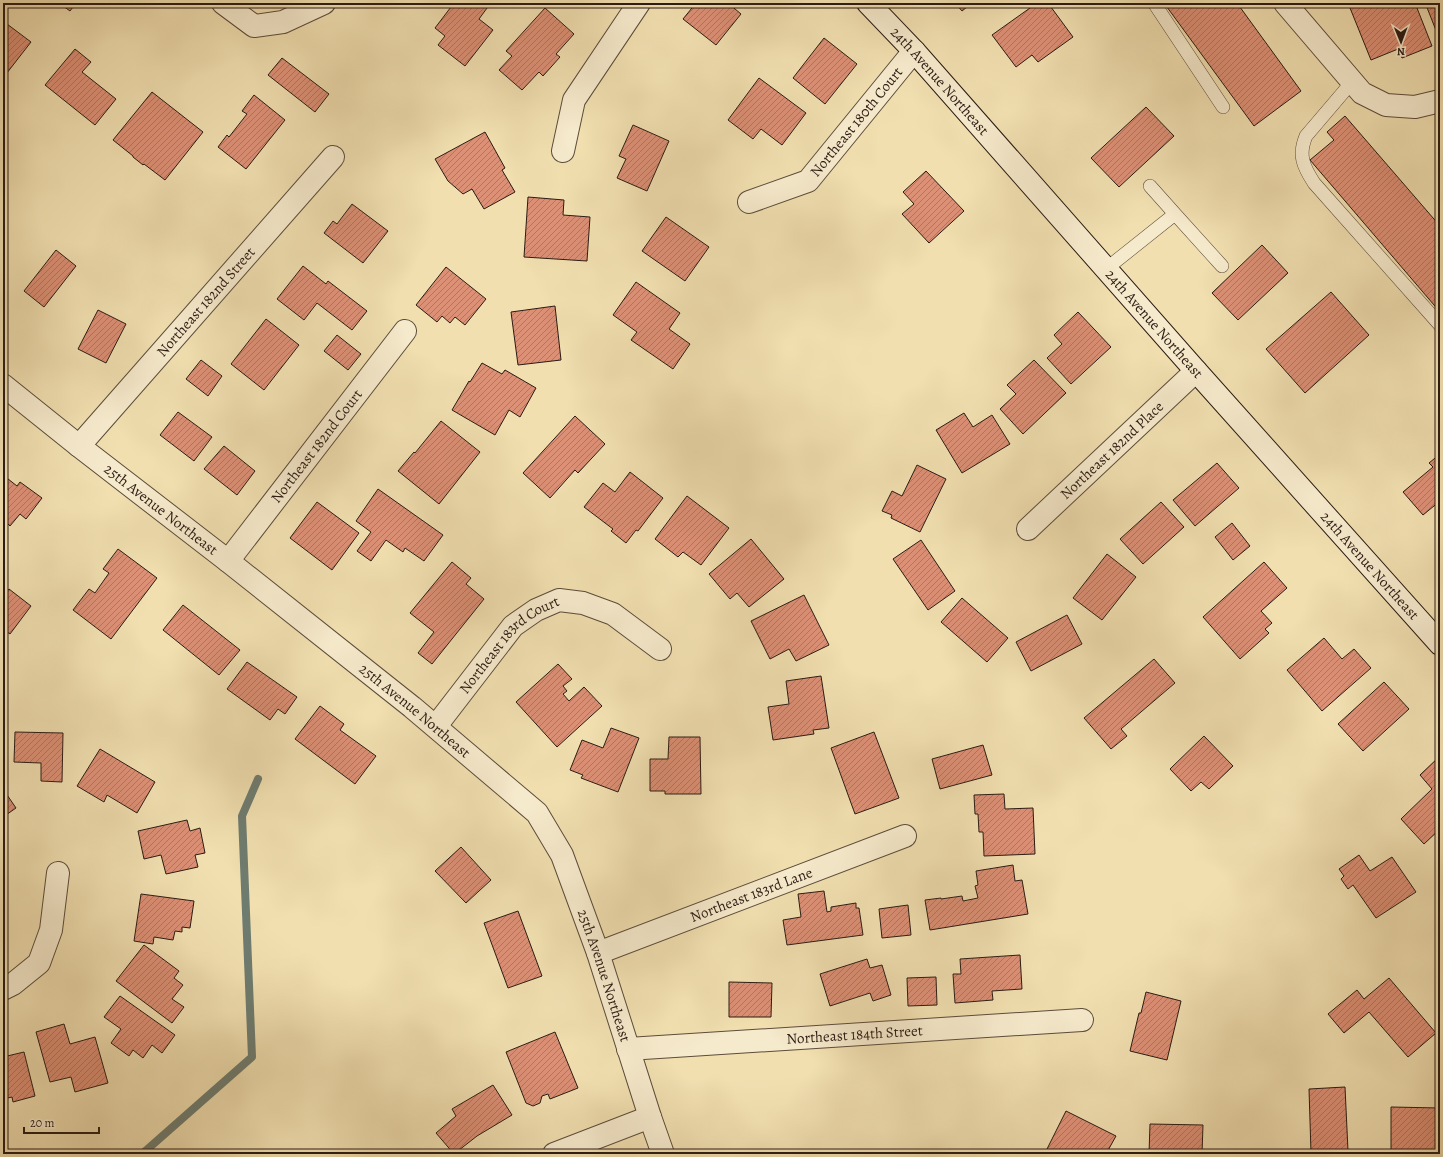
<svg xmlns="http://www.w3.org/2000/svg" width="1443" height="1157" font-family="Alegreya,serif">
	<defs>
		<pattern id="building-hatch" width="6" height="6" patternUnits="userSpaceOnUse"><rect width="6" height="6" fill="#dc9076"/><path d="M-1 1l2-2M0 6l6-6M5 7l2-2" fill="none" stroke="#b37560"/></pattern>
	</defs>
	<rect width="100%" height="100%" fill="#f1dfb0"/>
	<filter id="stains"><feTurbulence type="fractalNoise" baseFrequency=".005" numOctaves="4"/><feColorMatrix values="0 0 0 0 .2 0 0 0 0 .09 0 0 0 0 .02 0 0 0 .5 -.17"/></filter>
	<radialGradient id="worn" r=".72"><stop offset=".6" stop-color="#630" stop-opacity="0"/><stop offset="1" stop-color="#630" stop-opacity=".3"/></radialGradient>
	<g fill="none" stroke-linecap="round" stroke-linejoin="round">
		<path stroke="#6e7c70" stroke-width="8" d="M 142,1154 L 252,1057 L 242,816 L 258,779"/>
	</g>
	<path fill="url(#building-hatch)" stroke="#2b1b13" d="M 59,3 L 76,3 L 70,11 Z
		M 454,3 L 488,3 L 490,4 L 479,19 L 493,30 L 465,66 L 438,45 L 445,36 L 435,28 Z
		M 696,3 L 728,3 L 741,14 L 716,45 L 683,19 Z
		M 955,3 L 972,3 L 962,11 Z
		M 1037,3 L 1048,3 L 1073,37 L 1038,62 L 1032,55 L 1016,67 L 992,35 Z
		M 1164,3 L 1237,3 L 1301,91 L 1254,126 Z
		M 1348,3 L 1440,3 L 1440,32 L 1437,33 L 1426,5 L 1417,8 L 1432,46 L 1402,58 L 1398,49 L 1371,60 Z
		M 545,8 L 574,34 L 556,54 L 560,57 L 543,76 L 539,72 L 522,90 L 499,70 L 512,56 L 506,51 Z
		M 3,21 L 31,42 L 3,78 Z
		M 824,38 L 857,64 L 825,104 L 793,78 Z
		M 75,49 L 91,62 L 82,72 L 116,99 L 95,125 L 45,85 Z
		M 282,58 L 329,94 L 315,112 L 268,75 Z
		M 759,78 L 806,113 L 782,145 L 761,129 L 753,139 L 728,120 Z
		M 152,92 L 203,132 L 165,180 L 144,164 L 143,165 L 133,157 L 133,156 L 113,140 Z
		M 254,95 L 285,120 L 246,169 L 218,147 L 227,135 L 229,137 L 247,114 L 242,111 Z
		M 1146,107 L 1174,136 L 1119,187 L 1091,158 Z
		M 1345,116 L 1440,226 L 1440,312 L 1310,160 L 1334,140 L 1327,132 Z
		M 633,125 L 669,141 L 647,191 L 617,178 L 626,159 L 619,156 Z
		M 485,132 L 505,168 L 502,170 L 515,192 L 484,209 L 472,189 L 463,194 L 448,181 L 435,159 Z
		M 926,171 L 964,211 L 929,243 L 902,214 L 914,204 L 903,192 Z
		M 528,197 L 564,200 L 563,215 L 590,217 L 587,261 L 524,257 Z
		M 352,204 L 388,231 L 363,263 L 324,233 L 333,221 L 337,224 Z
		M 666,217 L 709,247 L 685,281 L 642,251 Z
		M 1262,245 L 1288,273 L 1238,320 L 1212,293 Z
		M 56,250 L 76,266 L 44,307 L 24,291 Z
		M 303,266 L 326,284 L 328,281 L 367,311 L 352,330 L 317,303 L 304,320 L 277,299 Z
		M 446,267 L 486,299 L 465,325 L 455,317 L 450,323 L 442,316 L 437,322 L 416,305 Z
		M 636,282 L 680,313 L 669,329 L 690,344 L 673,369 L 631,340 L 637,332 L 613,315 Z
		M 1331,292 L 1369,335 L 1305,393 L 1266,349 Z
		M 555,306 L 561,360 L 518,365 L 511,312 Z
		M 98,310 L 126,324 L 106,363 L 78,349 Z
		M 1078,312 L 1111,347 L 1071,384 L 1047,358 L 1062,344 L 1054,335 Z
		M 266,319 L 299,345 L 264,390 L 231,364 Z
		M 337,335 L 361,354 L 348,370 L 324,351 Z
		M 201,360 L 222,376 L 208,396 L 186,379 Z
		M 1034,360 L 1066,393 L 1023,434 L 1000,409 L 1016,394 L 1007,385 Z
		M 482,363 L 502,374 L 505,370 L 536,388 L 520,417 L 509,410 L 495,435 L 452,410 L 469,381 L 470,382 Z
		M 178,412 L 212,437 L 194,461 L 160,435 Z
		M 964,413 L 973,427 L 992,415 L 1010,444 L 962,473 L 936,430 Z
		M 575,416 L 605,444 L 578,473 L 575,470 L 550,498 L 523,473 Z
		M 441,421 L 480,452 L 439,504 L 398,471 L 414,452 L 415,453 Z
		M 224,446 L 255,471 L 237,495 L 204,469 Z
		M 1440,454 L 1440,501 L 1423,515 L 1403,492 L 1433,467 L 1429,463 Z
		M 1217,463 L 1239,488 L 1195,526 L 1173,500 Z
		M 917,465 L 946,479 L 920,532 L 891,518 L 892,515 L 882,511 L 892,491 L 902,496 Z
		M 630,472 L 663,498 L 638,531 L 636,530 L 626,543 L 611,531 L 613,529 L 584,507 L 603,483 L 615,492 Z
		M 3,475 L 17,486 L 20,482 L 42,498 L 26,519 L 20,514 L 10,526 L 8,524 L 3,531 Z
		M 378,489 L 443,535 L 424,561 L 405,548 L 403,552 L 386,540 L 371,561 L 357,551 L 371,532 L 356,521 Z
		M 687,496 L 729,528 L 701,565 L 683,552 L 678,557 L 655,539 Z
		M 317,502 L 359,533 L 332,570 L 290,538 Z
		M 1161,502 L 1184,527 L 1143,564 L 1120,539 Z
		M 1232,523 L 1250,546 L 1233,560 L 1215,537 Z
		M 751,539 L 784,579 L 749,607 L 737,593 L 730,599 L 709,574 Z
		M 921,540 L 955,591 L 928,610 L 893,559 Z
		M 118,549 L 157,578 L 111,639 L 73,610 L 89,589 L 95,593 L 109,573 L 103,569 Z
		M 1107,554 L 1136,577 L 1102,620 L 1073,598 Z
		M 452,562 L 471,578 L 466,584 L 484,599 L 432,664 L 418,653 L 434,632 L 410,613 Z
		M 1264,562 L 1287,588 L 1261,611 L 1272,623 L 1265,629 L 1269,633 L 1240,659 L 1203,617 Z
		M 9,589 L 31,606 L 10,634 L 3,629 L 3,597 Z
		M 804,595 L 829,645 L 796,661 L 789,649 L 770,659 L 751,621 Z
		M 962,598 L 1008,638 L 987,662 L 941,622 Z
		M 183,605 L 240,650 L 219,675 L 163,630 Z
		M 1067,615 L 1082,644 L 1031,671 L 1016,642 Z
		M 1324,638 L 1342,659 L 1354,649 L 1371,668 L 1322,711 L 1287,670 Z
		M 1154,659 L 1175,683 L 1121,729 L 1127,736 L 1111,749 L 1084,718 Z
		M 247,662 L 297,697 L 285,714 L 278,709 L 270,720 L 227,689 Z
		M 558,664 L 572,679 L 563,686 L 567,691 L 563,694 L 569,701 L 584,687 L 602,706 L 557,747 L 516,702 Z
		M 821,676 L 829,728 L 813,730 L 814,734 L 773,740 L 768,707 L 789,704 L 786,681 Z
		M 1384,682 L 1409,709 L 1363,751 L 1338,724 Z
		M 320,706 L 344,724 L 340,730 L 376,756 L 355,784 L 295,739 Z
		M 611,728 L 639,738 L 618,792 L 581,778 L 583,775 L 570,770 L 582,740 L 603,748 Z
		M 15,732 L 63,733 L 62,782 L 41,781 L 41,763 L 14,762 Z
		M 874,732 L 899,798 L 855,814 L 831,748 Z
		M 1204,736 L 1233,766 L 1209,789 L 1201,782 L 1191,791 L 1170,769 Z
		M 669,737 L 700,737 L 701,794 L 665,794 L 665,791 L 650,791 L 650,759 L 668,759 Z
		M 983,745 L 992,775 L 940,789 L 932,759 Z
		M 100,749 L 155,782 L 137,813 L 107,795 L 104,802 L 77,786 Z
		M 1440,756 L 1440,829 L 1424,844 L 1401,819 L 1432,789 L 1420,775 Z
		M 3,789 L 16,808 L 3,817 Z
		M 1004,794 L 1005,809 L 1033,808 L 1035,854 L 984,856 L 983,832 L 979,832 L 978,814 L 975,814 L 974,795 Z
		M 187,820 L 190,831 L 200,828 L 205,853 L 195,855 L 198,867 L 166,874 L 161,855 L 144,859 L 138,831 Z
		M 461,847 L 491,880 L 466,903 L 435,871 Z
		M 1359,855 L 1370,871 L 1392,857 L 1416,892 L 1376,918 L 1353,885 L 1348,889 L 1341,879 L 1344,876 L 1339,869 Z
		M 1013,865 L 1015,881 L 1022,880 L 1028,914 L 930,930 L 925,900 L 941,898 L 941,899 L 962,896 L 963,901 L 978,898 L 975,886 L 978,885 L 976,871 Z
		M 824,891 L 827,912 L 831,911 L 831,907 L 856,903 L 856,908 L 859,908 L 863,935 L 787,945 L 783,920 L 801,917 L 798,894 Z
		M 141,894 L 194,901 L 190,928 L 182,927 L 182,932 L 175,931 L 173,940 L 154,937 L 153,944 L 134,941 Z
		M 908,905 L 911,935 L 882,938 L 879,909 Z
		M 518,911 L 542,976 L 508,988 L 484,923 Z
		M 144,945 L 179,971 L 174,978 L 183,985 L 172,999 L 184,1007 L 172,1023 L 116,981 Z
		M 1020,955 L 1022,989 L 992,991 L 993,1000 L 955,1003 L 953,974 L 961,974 L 960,959 Z
		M 867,959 L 870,968 L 882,965 L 891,995 L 873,1001 L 870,993 L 830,1006 L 820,974 Z
		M 936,977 L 937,1005 L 908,1006 L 907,978 Z
		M 1389,978 L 1436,1033 L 1408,1057 L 1369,1012 L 1344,1033 L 1328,1014 L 1357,990 L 1364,999 Z
		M 729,982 L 772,983 L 771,1017 L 729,1017 Z
		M 1146,992 L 1181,1001 L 1167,1060 L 1130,1051 L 1139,1013 L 1141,1013 Z
		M 120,996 L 175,1035 L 162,1053 L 152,1045 L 143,1058 L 133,1050 L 129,1056 L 111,1043 L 121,1029 L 104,1017 Z
		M 64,1024 L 70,1044 L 95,1037 L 108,1083 L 75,1092 L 71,1077 L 50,1082 L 36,1032 Z
		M 555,1032 L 578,1088 L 550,1099 L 548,1094 L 542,1096 L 540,1103 L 533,1106 L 526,1103 L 506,1052 Z
		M 24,1052 L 35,1096 L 13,1102 L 12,1097 L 3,1099 L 3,1057 Z
		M 493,1085 L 512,1115 L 477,1136 L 454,1154 L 436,1133 L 456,1116 L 452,1109 Z
		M 1345,1087 L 1348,1151 L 1311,1153 L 1309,1089 Z
		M 1391,1107 L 1440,1108 L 1440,1154 L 1391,1154 Z
		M 1066,1111 L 1116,1136 L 1106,1154 L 1052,1154 L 1046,1151 Z
		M 1150,1124 L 1203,1125 L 1202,1154 L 1149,1154 Z"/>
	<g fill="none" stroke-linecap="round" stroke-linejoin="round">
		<g stroke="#5c4c3a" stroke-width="14">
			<path id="service" d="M 1154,3 L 1223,107
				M 1352,82 L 1306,136 C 1298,155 1303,166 1314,183 L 1440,325
				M 1150,186 L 1175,214
				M 1106,269 L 1175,214 L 1222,266"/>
		</g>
		<g stroke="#5c4c3a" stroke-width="24">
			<g id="minor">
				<path d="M 223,3 L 254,26 L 283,22 L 324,3"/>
				<path d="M 1285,3 L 1362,93 L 1386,105 L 1415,107 L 1440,101"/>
				<path d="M 563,151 L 574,100 L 639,3"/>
				<path id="s1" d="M 749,202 L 808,181 L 914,51"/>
				<path id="s2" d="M 3,385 L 79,446 L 228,561 L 412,707 L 537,813 L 562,855 L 598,953 L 650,1117 L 663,1154"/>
				<path id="s3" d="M 79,446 L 333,157"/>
				<path id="s4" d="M 1028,529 L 1196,371"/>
				<path id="s5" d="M 228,561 L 405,331"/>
				<path id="s6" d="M 436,726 L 513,626 L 536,610 L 559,600 L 583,603 L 613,614 L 660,649"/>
				<path id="s7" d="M 598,953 L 905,836"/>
				<path d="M 3,989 L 13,984 L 39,963 L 51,930 L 58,873"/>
				<path id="s8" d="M 628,1049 L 1082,1020"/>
				<path d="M 554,1154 L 650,1117"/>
			</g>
		</g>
		<g stroke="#2b1b13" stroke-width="24">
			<g id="secondary">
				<path id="s9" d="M 868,3 L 914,51 L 1196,371 L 1440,644"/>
			</g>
		</g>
		<use href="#service" stroke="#f6eacc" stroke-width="13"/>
		<use href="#minor" stroke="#f6eacc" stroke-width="22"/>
		<use href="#secondary" stroke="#f6eacc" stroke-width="22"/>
	</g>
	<g text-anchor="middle" stroke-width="3.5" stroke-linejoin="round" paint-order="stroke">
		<g font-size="15" fill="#2b1b13" stroke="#f6eacc">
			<text dy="5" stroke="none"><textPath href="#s9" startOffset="106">24th Avenue Northeast</textPath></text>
			<text dy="5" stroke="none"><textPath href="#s1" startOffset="139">Northeast 180th Court</textPath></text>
			<text dy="5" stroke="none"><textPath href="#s3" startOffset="192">Northeast 182nd Street</textPath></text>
			<text dy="5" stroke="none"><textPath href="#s9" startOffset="430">24th Avenue Northeast</textPath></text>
			<text dy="5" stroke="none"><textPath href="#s5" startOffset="145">Northeast 182nd Court</textPath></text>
			<text dy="5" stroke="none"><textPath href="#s4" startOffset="115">Northeast 182nd Place</textPath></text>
			<text dy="5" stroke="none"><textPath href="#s2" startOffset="201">25th Avenue Northeast</textPath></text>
			<text dy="5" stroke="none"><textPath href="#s9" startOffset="754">24th Avenue Northeast</textPath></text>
			<text dy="5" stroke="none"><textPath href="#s6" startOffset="111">Northeast 183rd Court</textPath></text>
			<text dy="5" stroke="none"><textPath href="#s2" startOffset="525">25th Avenue Northeast</textPath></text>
			<text dy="5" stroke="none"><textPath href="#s7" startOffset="164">Northeast 183rd Lane</textPath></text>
			<text dy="5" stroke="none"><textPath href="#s2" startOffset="861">25th Avenue Northeast</textPath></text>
			<text dy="5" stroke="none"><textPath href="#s8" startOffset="227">Northeast 184th Street</textPath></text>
		</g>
	</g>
	<rect width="1443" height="1157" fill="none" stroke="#f1dfb0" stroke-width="16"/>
	<rect x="4" y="4" width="1435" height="1149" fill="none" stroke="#2b1b13" stroke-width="2"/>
	<rect x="8" y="8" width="1427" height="1141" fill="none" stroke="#2b1b13"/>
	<g transform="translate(1401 42) rotate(179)" stroke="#f6eacc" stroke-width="3" paint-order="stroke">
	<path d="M0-3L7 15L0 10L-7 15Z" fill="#2b1b13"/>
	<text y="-6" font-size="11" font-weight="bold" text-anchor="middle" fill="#2b1b13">N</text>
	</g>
	<path d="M24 1127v6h75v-6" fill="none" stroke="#2b1b13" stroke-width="2"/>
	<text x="30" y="1127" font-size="12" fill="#2b1b13" stroke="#f6eacc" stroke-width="3" paint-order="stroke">20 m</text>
	<rect width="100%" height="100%" filter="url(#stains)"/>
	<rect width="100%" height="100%" fill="url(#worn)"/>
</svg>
